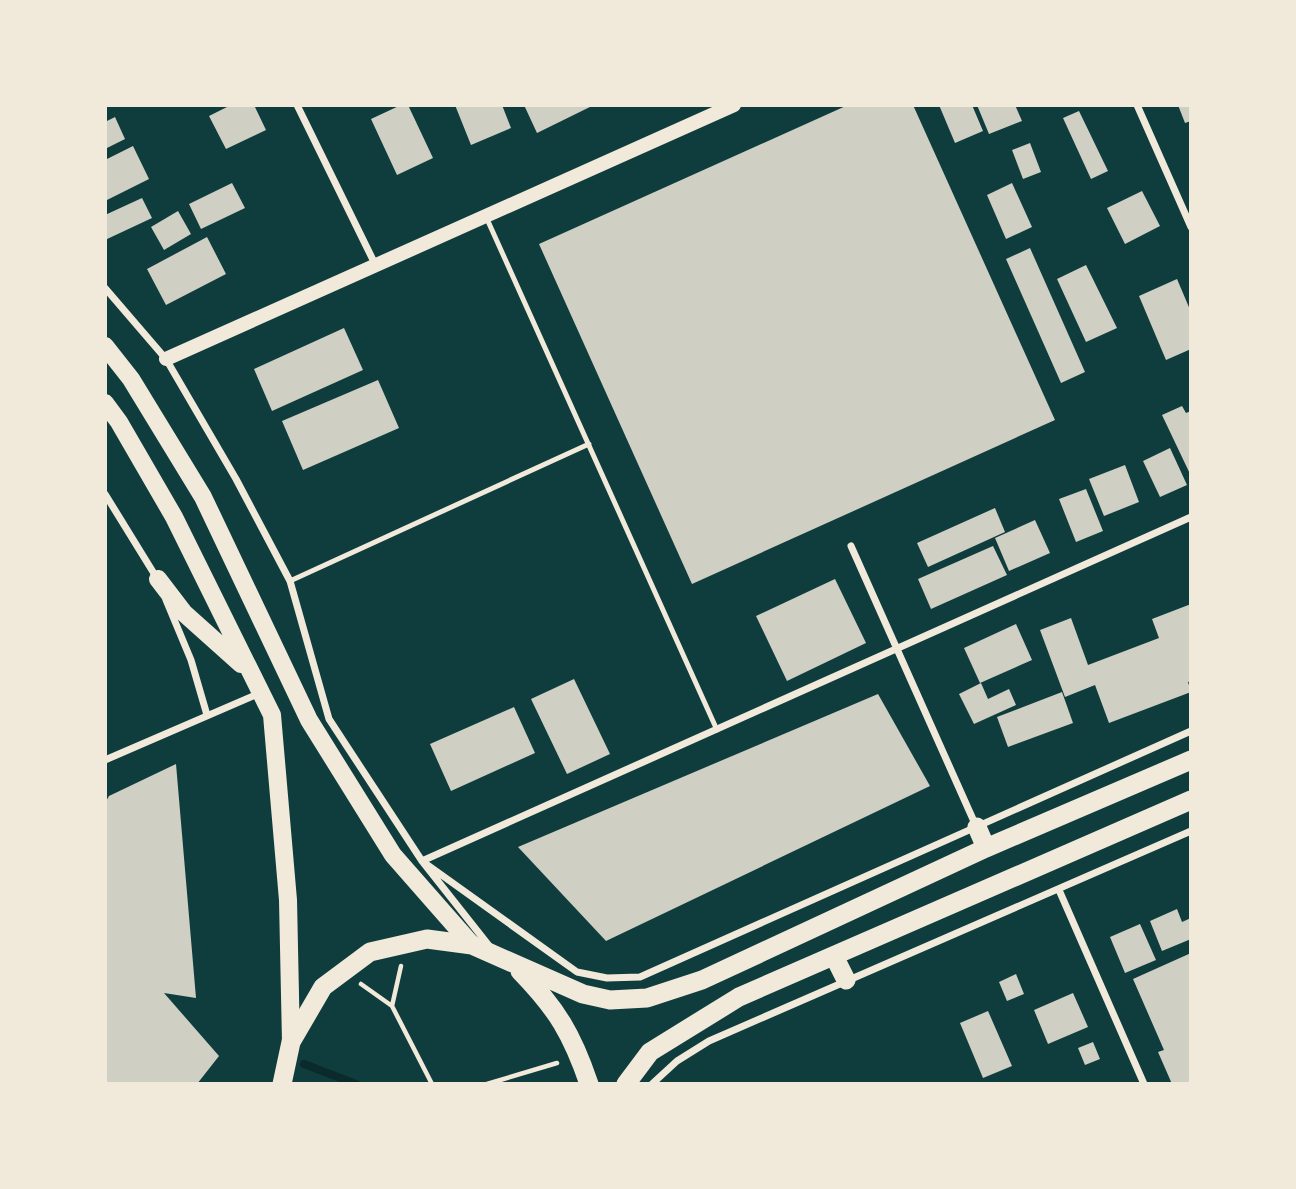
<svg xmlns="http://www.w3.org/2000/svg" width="1296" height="1189" font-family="Figtree,sans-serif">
	<rect width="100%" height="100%" fill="#0f3d3e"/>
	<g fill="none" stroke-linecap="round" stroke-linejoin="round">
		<path stroke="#0a2a2b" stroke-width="8" d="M 304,1064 L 356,1084"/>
	</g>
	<path fill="#cfcfc3" d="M 231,105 L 254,105 L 266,130 L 226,149 L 209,116 Z
		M 401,105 L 408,105 L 433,158 L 397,175 L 371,119 Z
		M 455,105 L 502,105 L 511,128 L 471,145 Z
		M 524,105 L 594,105 L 537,133 Z
		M 848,105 L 913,105 L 1055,420 L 692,584 L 539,244 Z
		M 939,105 L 972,105 L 983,131 L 955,143 Z
		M 977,105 L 1015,105 L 1022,121 L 989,134 Z
		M 1178,105 L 1191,105 L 1191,121 L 1185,123 Z
		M 1079,111 L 1108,171 L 1091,179 L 1063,118 Z
		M 115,117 L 125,139 L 105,149 L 105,122 Z
		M 1030,143 L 1041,172 L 1023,179 L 1012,150 Z
		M 133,146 L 149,179 L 105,201 L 105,160 Z
		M 232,183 L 245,208 L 201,229 L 189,204 Z
		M 1012,183 L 1032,227 L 1006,239 L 987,195 Z
		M 1142,191 L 1160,226 L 1125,244 L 1107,208 Z
		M 142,198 L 152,218 L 105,240 L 105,215 Z
		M 178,211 L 191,234 L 164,250 L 151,227 Z
		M 207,237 L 226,274 L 166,305 L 147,269 Z
		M 1030,248 L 1085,372 L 1061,383 L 1006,259 Z
		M 1086,265 L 1117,328 L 1086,342 L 1057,279 Z
		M 1177,279 L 1191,312 L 1191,349 L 1166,360 L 1139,296 Z
		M 344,328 L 363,370 L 272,411 L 254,369 Z
		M 378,380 L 399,428 L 303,470 L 282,421 Z
		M 1182,406 L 1186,413 L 1191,411 L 1191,476 L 1162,415 Z
		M 1170,448 L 1187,485 L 1160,497 L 1143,461 Z
		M 1125,465 L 1139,502 L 1104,516 L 1089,479 Z
		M 1086,489 L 1103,531 L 1076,542 L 1059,499 Z
		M 995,508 L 1005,532 L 928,567 L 917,543 Z
		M 1035,520 L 1050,553 L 1009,571 L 995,538 Z
		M 993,546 L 1007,575 L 931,609 L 918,579 Z
		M 835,579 L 866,643 L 787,681 L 756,616 Z
		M 1191,604 L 1191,681 L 1188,682 L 1191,692 L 1109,723 L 1095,685 L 1065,697 L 1040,630 L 1071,618 L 1088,665 L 1159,638 L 1152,619 Z
		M 1016,624 L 1032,660 L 980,683 L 964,648 Z
		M 574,679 L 610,754 L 567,774 L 531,699 Z
		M 981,683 L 988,699 L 1009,689 L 1016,705 L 974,724 L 959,694 Z
		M 1062,692 L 1073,723 L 1008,747 L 997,717 Z
		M 878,694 L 930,786 L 606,941 L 518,847 Z
		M 514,707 L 535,753 L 451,791 L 430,744 Z
		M 176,764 L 196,998 L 164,993 L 219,1056 L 197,1084 L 105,1084 L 105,803 L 109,796 Z
		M 1177,909 L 1182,922 L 1191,918 L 1191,939 L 1162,951 L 1150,921 Z
		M 1140,924 L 1156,960 L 1125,973 L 1110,937 Z
		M 1191,953 L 1191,1084 L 1172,1084 L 1158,1052 L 1164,1050 L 1133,979 Z
		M 1016,974 L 1024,994 L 1007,1001 L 999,982 Z
		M 1073,993 L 1088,1027 L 1048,1044 L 1034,1010 Z
		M 988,1011 L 1012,1066 L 983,1078 L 960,1023 Z
		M 1093,1042 L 1100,1059 L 1085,1065 L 1078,1048 Z"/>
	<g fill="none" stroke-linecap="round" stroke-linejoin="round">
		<path stroke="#f1e9da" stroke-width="4.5" d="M 361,984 L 392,1006 L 432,1084
			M 392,1006 L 401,966
			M 487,1084 L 557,1063"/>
		<path stroke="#f1e9da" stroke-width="5" d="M 487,219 L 717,730
			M 290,581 L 589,444"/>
		<path stroke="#f1e9da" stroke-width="7" d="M 297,105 L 375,264
			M 1137,105 L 1191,227
			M 105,288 L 166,359 L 236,479 L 290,581 L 329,719 L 422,861 L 490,947
			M 105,494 L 158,580
			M 851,546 L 976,826
			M 166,600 L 191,660 L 207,715
			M 105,760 L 260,693
			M 422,861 L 577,972 L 607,978 L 640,977 L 1191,731
			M 422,861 L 1191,517
			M 1059,890 L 1144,1084
			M 652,1084 L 677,1061 L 709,1041 L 1191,831"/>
		<path stroke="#f1e9da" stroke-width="14" d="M 166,359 L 734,105"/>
		<path stroke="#f1e9da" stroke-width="18" d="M 105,346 L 131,379 L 203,497 L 309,720 L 393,855 L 472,945
			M 105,403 L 119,422 L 174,517 L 272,715 L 288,900 L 291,1042
			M 158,579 L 184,613 L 241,664"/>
		<path stroke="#f1e9da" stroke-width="19" d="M 977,827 L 986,848
			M 834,956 L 846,980
			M 520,971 C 557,1009 572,1034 589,1084
			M 282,1084 L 291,1042 L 323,987 L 370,952 L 427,939 L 472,945 L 583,994 L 610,1000 L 647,998 L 702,980 L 986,848 L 1191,760
			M 626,1084 L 650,1052 L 739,997 L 1191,800"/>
	</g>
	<rect width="1296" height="1189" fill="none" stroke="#f1e9da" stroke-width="214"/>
</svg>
